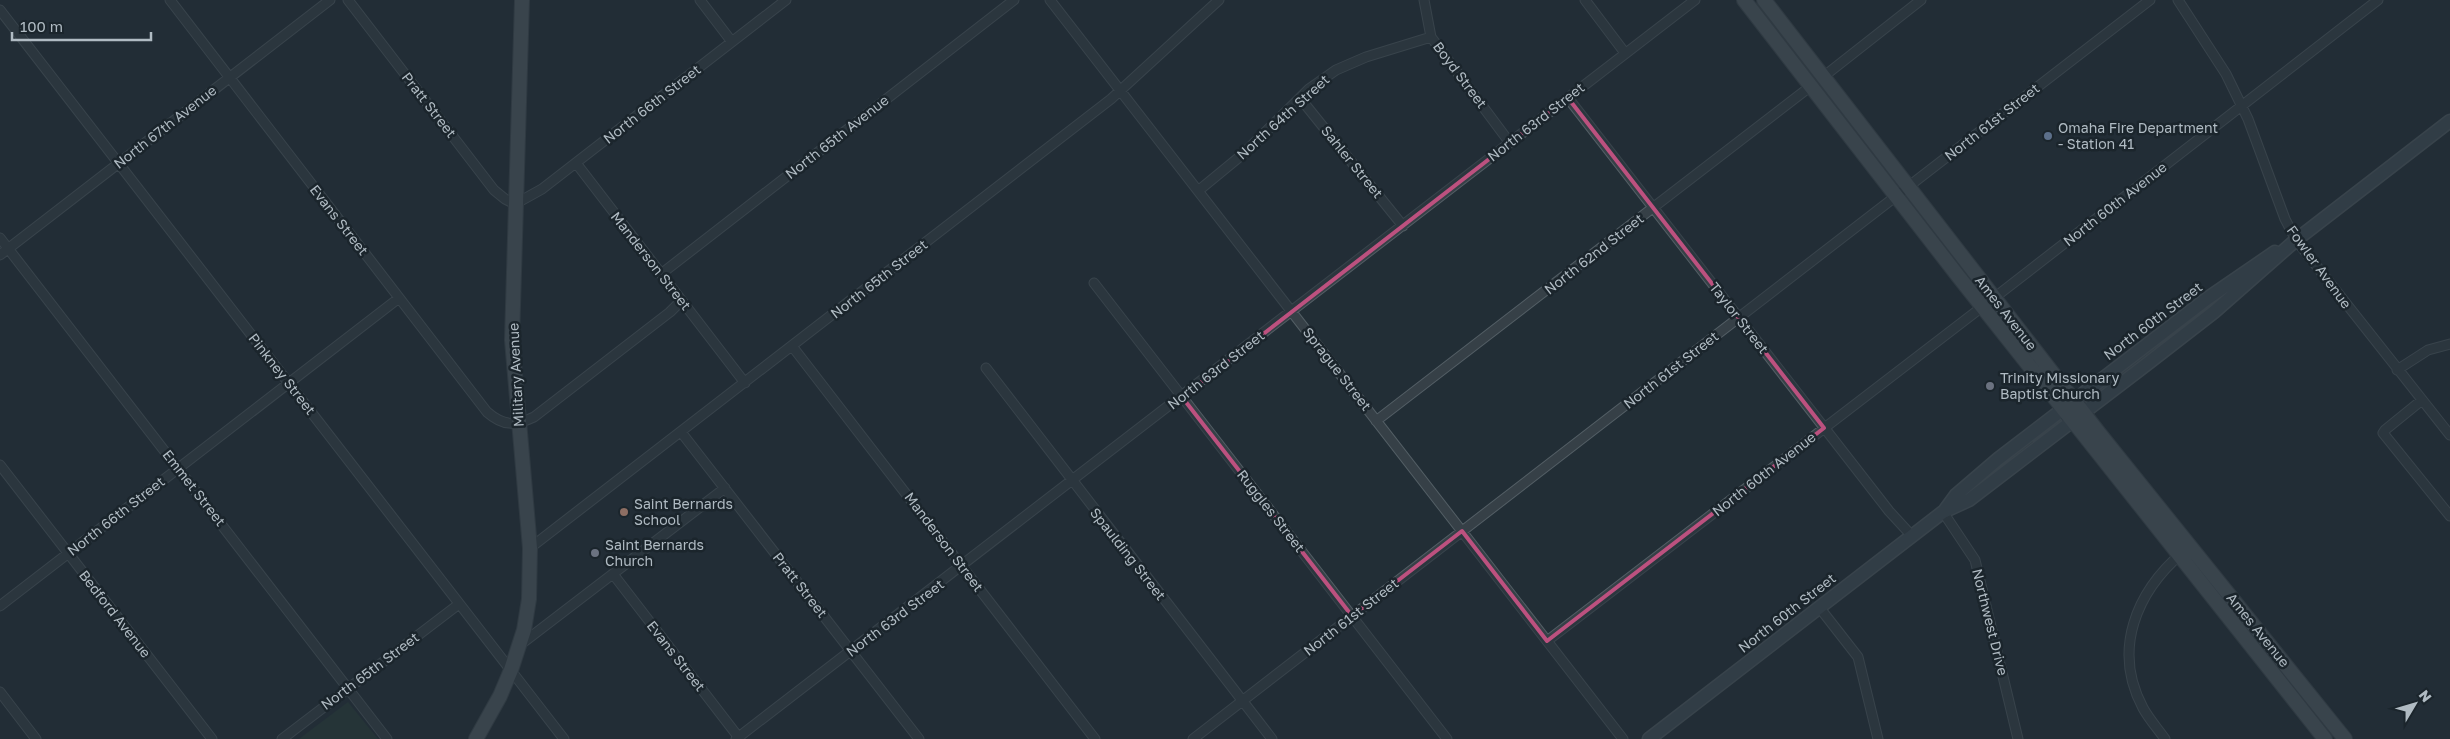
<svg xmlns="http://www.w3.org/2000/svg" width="2450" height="739" font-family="'Golos Text',sans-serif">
	<rect width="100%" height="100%" fill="#222e36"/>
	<path fill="#283c39" d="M 348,702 L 378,739 L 299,739 Z"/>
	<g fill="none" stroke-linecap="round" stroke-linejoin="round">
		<g stroke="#535e65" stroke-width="11">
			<path id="minor" d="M 170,0 L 487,412 C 503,426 515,426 534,417 L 670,312 L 681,301
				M 348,0 L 494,190 L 505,199 L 515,204 L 542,189 L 786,0
				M 700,0 L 732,42
				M 1050,0 L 1623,739
				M 1424,0 L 1431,37 L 1510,143
				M 1585,0 L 1625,53
				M 2178,0 L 2226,74 L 2248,119 L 2285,219 L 2296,240 L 2450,435
				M 0,10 L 564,739
				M 1823,77 L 1921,0
				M 1300,98 L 1403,226
				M 1568,98 L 1889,511 L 1912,536
				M 576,163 L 745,383
				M 1198,191 L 1243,154 L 1309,89 L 1336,70 L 1366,57 L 1431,37
				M 0,238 L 387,739
				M 0,255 L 330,0
				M 661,274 L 1014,0
				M 1094,283 L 1447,739
				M 1994,298 L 2378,0
				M 792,346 L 1095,739
				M 986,368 L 1272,739
				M 2397,370 L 2428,350 L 2450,344
				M 2422,400 L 2385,430 L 2383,433 L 2450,516
				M 1376,421 L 1811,86
				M 681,432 L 919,739
				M 0,465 L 212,739
				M 1943,512 L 1975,560 L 2018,739
				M 530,548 L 1111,99 L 1219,0
				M 613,574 L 740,739
				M 0,606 L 399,298
				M 1819,607 L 1858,657 L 1878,739
				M 1547,641 L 1982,307
				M 520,645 L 725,488
				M 0,692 L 36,739
				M 282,739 L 459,604
				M 736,739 L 1695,0
				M 1193,739 L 2150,0
				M 2165,739 C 2158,729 2149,719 2143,708 C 2112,650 2136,592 2183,552"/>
		</g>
		<g stroke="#535e65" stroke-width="15">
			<path id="secondary" d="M 1945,510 L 1956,495 L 1998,459 L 2208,298 L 2275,252
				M 1649,739 L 1943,512 L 1969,500 L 2147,364 L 2214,312 L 2296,240 L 2450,121"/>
		</g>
		<g stroke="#3f4950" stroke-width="16">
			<path id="primary" d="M 1744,0 L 1958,276 L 2325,739
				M 1764,0 L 2099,433 L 2345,739
				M 476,739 L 500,696 L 511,670 L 524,630 L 529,599 L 530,548 L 512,340 L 522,0"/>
		</g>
		<use href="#minor" stroke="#364047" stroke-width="9"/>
		<use href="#secondary" stroke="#44505a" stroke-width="12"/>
		<use href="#primary" stroke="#545f67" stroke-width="14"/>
	</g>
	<path d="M0 0H2450V739H0ZM 1568,98 L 1824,428 L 1547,641 L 1462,531 L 1352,616 L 1182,397 Z" fill="#222e36" fill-opacity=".55" fill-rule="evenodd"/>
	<path fill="none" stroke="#bc517f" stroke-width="4" stroke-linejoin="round" d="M 1568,98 L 1824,428 L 1547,641 L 1462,531 L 1352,616 L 1182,397 Z"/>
	<circle fill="#5c6f8a" stroke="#1b252c" stroke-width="2" cx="2048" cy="136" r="5"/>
	<g fill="#6b7280" stroke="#1b252c" stroke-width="2">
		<circle cx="1990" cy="386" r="5"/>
		<circle cx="595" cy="553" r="5"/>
	</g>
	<circle fill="#8d6e63" stroke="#1b252c" stroke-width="2" cx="624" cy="512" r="5"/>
	<g text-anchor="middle" stroke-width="5" stroke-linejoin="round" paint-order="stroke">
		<g font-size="14" fill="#b0bbc3" stroke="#1b252c">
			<text transform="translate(1460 75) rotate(53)" y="5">Boyd Street</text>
			<text transform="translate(652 104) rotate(-38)" y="5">North 66th Street</text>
			<text transform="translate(429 105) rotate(52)" y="5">Pratt Street</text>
			<text transform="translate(1283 117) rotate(-42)" y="5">North 64th Street</text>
			<text transform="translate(1536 122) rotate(-38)" y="5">North 63rd Street</text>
			<text transform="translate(1992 122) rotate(-38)" y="5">North 61st Street</text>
			<text transform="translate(165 127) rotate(-38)" y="5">North 67th Avenue</text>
			<text transform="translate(837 137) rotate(-38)" y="5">North 65th Avenue</text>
			<text transform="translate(1352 162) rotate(51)" y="5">Sahler Street</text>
			<text transform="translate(2115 204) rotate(-38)" y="5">North 60th Avenue</text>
			<text transform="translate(339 220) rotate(52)" y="5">Evans Street</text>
			<text transform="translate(1594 254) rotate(-38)" y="5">North 62nd Street</text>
			<text transform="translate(651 261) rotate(52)" y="5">Manderson Street</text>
			<text transform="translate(2319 267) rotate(54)" y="5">Fowler Avenue</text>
			<text transform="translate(879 279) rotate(-38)" y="5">North 65th Street</text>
			<text transform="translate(2006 313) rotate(52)" y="5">Ames Avenue</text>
			<text transform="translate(1739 318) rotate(52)" y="5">Taylor Street</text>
			<text transform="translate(2153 321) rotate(-37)" y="5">North 60th Street</text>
			<text transform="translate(1337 369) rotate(52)" y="5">Sprague Street</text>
			<text transform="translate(1216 370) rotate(-38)" y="5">North 63rd Street</text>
			<text transform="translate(1671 370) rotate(-38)" y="5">North 61st Street</text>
			<text transform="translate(282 374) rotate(52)" y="5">Pinkney Street</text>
			<text transform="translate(516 375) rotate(-93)" y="5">Military Avenue</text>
			<text transform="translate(1764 474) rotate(-38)" y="5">North 60th Avenue</text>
			<text transform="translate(194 488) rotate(52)" y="5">Emmet Street</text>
			<text transform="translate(1271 511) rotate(52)" y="5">Ruggles Street</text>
			<text transform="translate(116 516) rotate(-38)" y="5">North 66th Street</text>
			<text transform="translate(944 542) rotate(53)" y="5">Manderson Street</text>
			<text transform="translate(1128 554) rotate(52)" y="5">Spaulding Street</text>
			<text transform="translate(800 585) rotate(52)" y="5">Pratt Street</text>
			<text transform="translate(1787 613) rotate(-38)" y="5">North 60th Street</text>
			<text transform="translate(115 614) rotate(52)" y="5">Bedford Avenue</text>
			<text transform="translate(1351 617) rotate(-38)" y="5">North 61st Street</text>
			<text transform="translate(895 618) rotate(-37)" y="5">North 63rd Street</text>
			<text transform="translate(1990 622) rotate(76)" y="5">Northwest Drive</text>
			<text transform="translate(2258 630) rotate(51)" y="5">Ames Avenue</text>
			<text transform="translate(676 656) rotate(52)" y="5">Evans Street</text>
			<text transform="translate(370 671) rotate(-37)" y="5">North 65th Street</text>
		</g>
		<g font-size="14" fill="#b0bbc3" stroke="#1b252c" text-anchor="start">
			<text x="2058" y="133">Omaha Fire Department<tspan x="2058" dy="16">- Station 41</tspan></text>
			<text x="2000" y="383">Trinity Missionary<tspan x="2000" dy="16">Baptist Church</tspan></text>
			<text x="634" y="509">Saint Bernards<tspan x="634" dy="16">School</tspan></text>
			<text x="605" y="550">Saint Bernards<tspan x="605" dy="16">Church</tspan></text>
		</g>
	</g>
	<g transform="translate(2415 704) rotate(52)" stroke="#1b252c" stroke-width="4" paint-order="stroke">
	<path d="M0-4L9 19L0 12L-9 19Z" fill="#b0bbc3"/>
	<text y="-8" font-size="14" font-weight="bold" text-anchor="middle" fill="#b0bbc3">N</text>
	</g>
	<path d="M12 32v8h139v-8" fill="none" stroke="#b0bbc3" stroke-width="2.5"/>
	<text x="20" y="32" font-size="15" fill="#b0bbc3" stroke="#1b252c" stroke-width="4" paint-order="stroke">100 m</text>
</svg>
